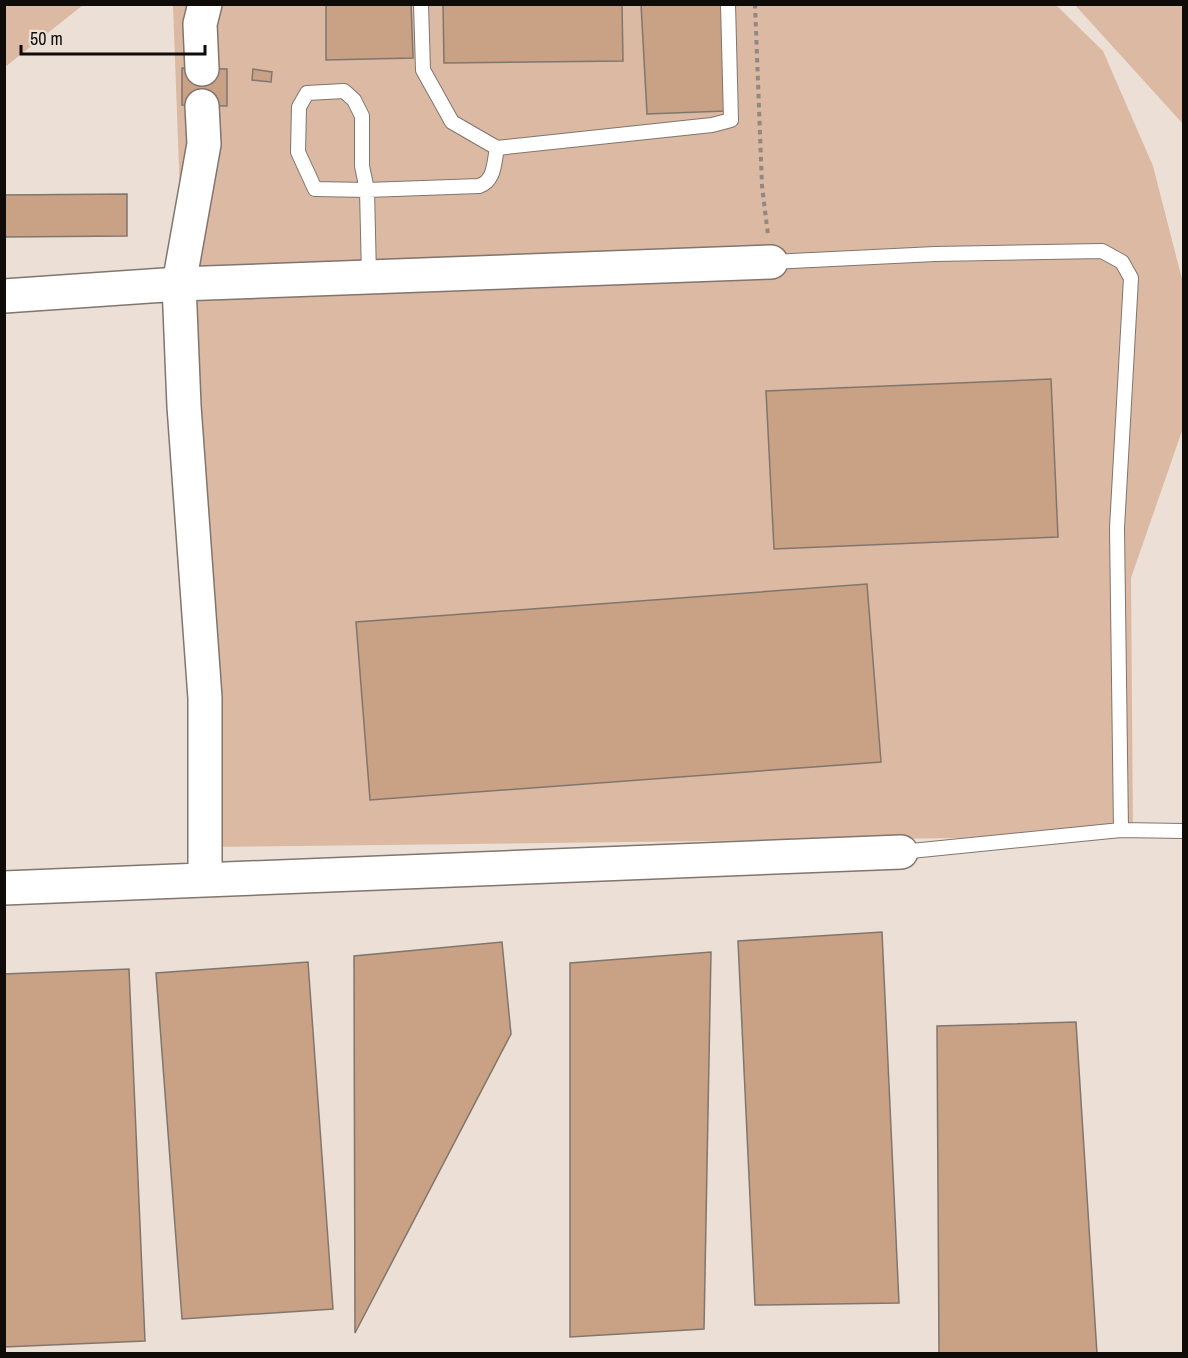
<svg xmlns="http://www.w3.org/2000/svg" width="1188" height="1358" font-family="'Archivo Narrow',sans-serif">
	<rect width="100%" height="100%" fill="#ecdfd6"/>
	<path fill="#dbb9a2" d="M 5,4 L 83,4 L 83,5 L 5,67 Z
		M 173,5 L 1056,5 L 1103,51 L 1153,166 L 1183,283 L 1183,428 L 1131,578 L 1133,836 L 204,847 Z
		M 1075,5 L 1183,5 L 1183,124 Z"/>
	<path fill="#c9a184" stroke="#81766d" stroke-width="1.5" d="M 411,4 L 413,58 L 326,60 L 326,5 Z
		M 443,4 L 622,4 L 623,61 L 444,63 Z
		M 641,4 L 722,4 L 725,111 L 647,114 Z
		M 182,68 L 227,69 L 227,106 L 182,105 Z
		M 253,69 L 272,72 L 271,82 L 252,80 Z
		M 127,194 L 127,236 L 4,237 L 4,195 Z
		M 1051,379 L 1058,537 L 774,549 L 766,391 Z
		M 867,584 L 881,762 L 370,800 L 356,622 Z
		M 882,932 L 899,1303 L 755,1305 L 738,941 Z
		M 502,942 L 511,1034 L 355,1333 L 354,956 Z
		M 711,952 L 704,1329 L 570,1337 L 570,963 Z
		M 308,962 L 333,1309 L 182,1319 L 156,973 Z
		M 129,969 L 145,1341 L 4,1347 L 4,974 Z
		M 1076,1022 L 1097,1354 L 939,1354 L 937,1026 Z"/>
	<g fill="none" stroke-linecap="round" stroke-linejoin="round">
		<g stroke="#81756d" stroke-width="16">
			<path id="lane" d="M 421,4 L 423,70 L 452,122 L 497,148 L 712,125 L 731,120 L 728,4
				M 771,262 L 935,254 L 1102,251 L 1122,262 L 1131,278 L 1117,528 L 1121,830 L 1184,831
				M 369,276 L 367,190 L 315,189 L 298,152 L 299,107 L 307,93 L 344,91 L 354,100 L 362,116 L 362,166 L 367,190 L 479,186 C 495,181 494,162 497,148
				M 901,852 L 1121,830"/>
		</g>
		<g stroke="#81756d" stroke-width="36">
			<path id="secondary" d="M 202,69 L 200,24 L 205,4
				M 4,296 L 179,284 L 204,144 L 202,106
				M 205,880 L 205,698 L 184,406 L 179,284 L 771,262
				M 4,888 L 901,852"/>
		</g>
		<path stroke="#918881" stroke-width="4" stroke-dasharray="4.5 4.5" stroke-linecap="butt" d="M 755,4 L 762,186 L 768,235"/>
		<use href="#lane" stroke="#fff" stroke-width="14"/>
		<use href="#secondary" stroke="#fff" stroke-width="33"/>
	</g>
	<rect width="1188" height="1358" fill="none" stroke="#0f0b08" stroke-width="12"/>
	<path d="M21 45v9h184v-9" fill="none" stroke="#0f0b08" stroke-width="3"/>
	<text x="30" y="45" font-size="18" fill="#0f0b08" stroke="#ecdfd6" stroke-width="4.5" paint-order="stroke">50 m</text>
</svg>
